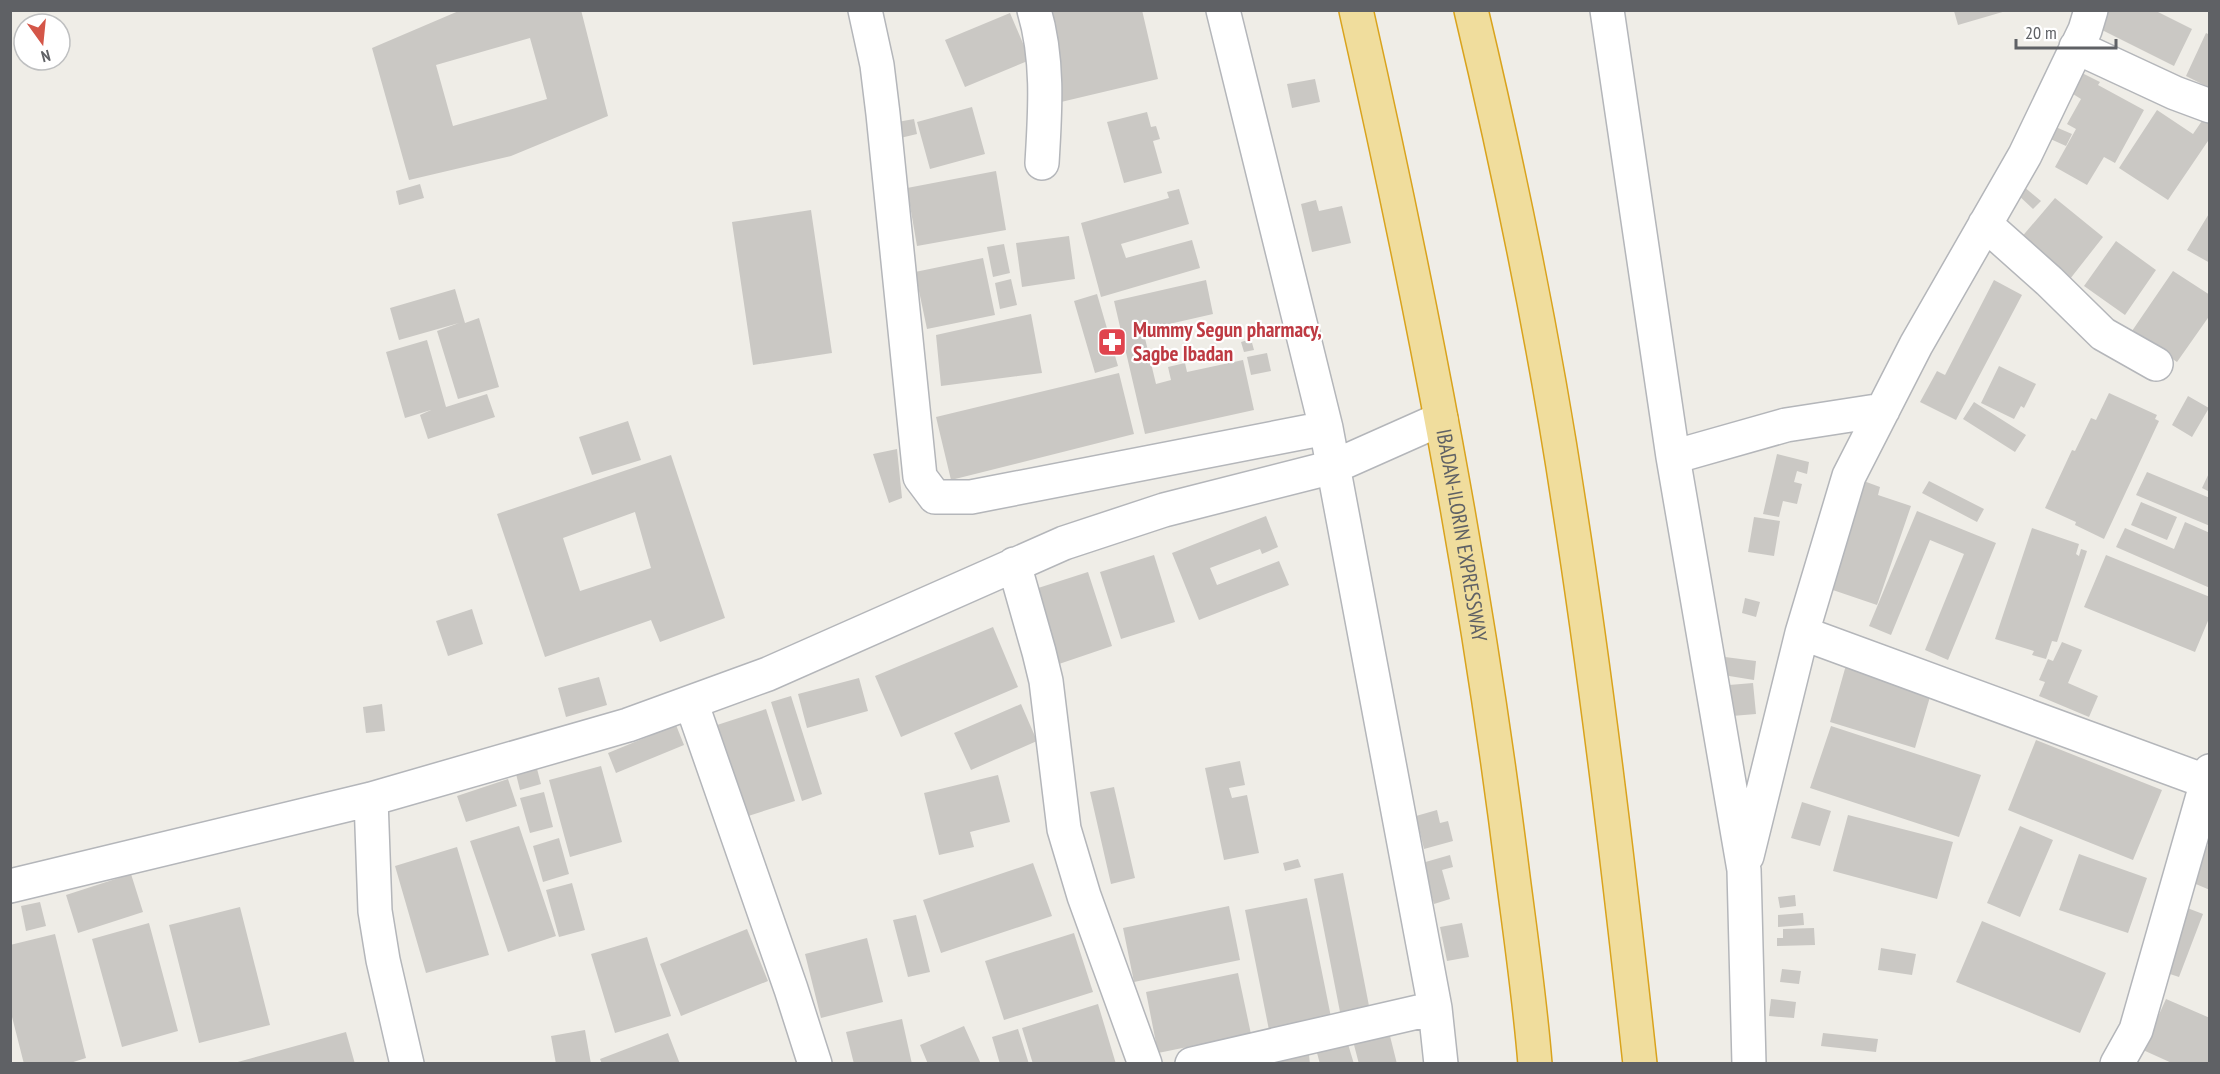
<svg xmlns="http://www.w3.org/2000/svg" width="2220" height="1074" font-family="'PT Sans Narrow',sans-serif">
	<rect width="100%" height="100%" fill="#efede7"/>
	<path fill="#cac8c4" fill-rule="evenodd" d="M 461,10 L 581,10 L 608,116 L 511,156 L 409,180 L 372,48 ZM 530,38 L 547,99 L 453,126 L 436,65 Z
		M 1040,10 L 1142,10 L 1158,79 L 1061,102 Z
		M 1956,10 L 2006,10 L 2006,11 L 1958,25 L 1954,11 Z
		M 2102,10 L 2154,10 L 2192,29 L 2174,66 L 2094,26 Z
		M 1010,13 L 1030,60 L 965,87 L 945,40 Z
		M 2206,33 L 2210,35 L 2210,88 L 2186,76 Z
		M 2076,70 L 2100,82 L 2098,85 L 2144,110 L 2115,163 L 2104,157 L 2087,185 L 2055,167 L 2076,129 L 2067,124 L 2081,99 L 2065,89 Z
		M 1315,79 L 1320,102 L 1292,108 L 1287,84 Z
		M 972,107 L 985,154 L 930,169 L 917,122 Z
		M 2157,110 L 2193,134 L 2206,115 L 2210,117 L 2210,138 L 2168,200 L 2119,168 Z
		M 1147,112 L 1151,127 L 1156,126 L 1160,139 L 1153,141 L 1162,173 L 1124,183 L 1107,122 Z
		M 914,119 L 917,134 L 896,139 L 892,123 Z
		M 2051,125 L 2072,134 L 2066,146 L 2046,137 Z
		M 996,171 L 1006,230 L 917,246 L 907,188 Z
		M 420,184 L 424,198 L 399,205 L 396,191 Z
		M 2023,186 L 2041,201 L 2033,209 L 2016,193 Z
		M 1179,189 L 1189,224 L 1121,244 L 1126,258 L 1192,240 L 1200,268 L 1101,297 L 1081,223 L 1169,198 L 1167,192 Z
		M 2055,198 L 2103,237 L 2070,279 L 2020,239 Z
		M 1316,200 L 1319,211 L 1342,206 L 1351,243 L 1312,252 L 1301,204 Z
		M 811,210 L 832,353 L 753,365 L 732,222 Z
		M 2210,212 L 2210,263 L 2187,250 Z
		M 1069,236 L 1075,279 L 1022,287 L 1016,243 Z
		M 2116,241 L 2156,270 L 2125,315 L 2084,286 Z
		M 1004,244 L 1010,273 L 993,277 L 987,247 Z
		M 983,258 L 995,315 L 927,329 L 915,272 Z
		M 2173,271 L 2210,295 L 2210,315 L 2177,362 L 2132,331 Z
		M 1011,279 L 1017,305 L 1000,309 L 995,283 Z
		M 1206,280 L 1213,314 L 1143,330 L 1156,384 L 1171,380 L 1168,367 L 1185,363 L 1187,372 L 1243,360 L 1254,410 L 1145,434 L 1114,301 Z
		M 1994,280 L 2022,295 L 1956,420 L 1920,402 L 1937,371 L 1945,375 Z
		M 455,289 L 465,323 L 479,318 L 499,387 L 458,399 L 437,331 L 459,323 L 399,340 L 390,308 Z
		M 1097,294 L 1118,366 L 1095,373 L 1074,301 Z
		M 1031,314 L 1042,373 L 941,386 L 936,335 Z
		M 1251,339 L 1254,350 L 1244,352 L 1241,342 Z
		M 427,340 L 446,407 L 487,394 L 495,417 L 428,439 L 420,415 L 431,410 L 405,418 L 386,352 Z
		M 1267,353 L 1271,371 L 1251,375 L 1247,357 Z
		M 1999,366 L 2036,384 L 2024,408 L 2021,406 L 2014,419 L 1981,403 Z
		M 1119,373 L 1134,434 L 951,480 L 936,417 Z
		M 2109,393 L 2157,415 L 2155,419 L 2159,421 L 2104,539 L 2075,525 L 2076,522 L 2045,508 L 2072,450 L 2075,451 L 2091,418 L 2096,420 Z
		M 2188,396 L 2209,408 L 2192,437 L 2172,425 Z
		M 1974,402 L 2026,435 L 2015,452 L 1963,419 Z
		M 628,421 L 641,460 L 592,475 L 579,437 Z
		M 897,449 L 902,498 L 889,503 L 873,454 Z
		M 1777,454 L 1809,462 L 1807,474 L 1797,471 L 1794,482 L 1802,484 L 1797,504 L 1783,501 L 1779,517 L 1763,514 Z
		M 671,455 L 725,618 L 660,642 L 651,620 L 545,657 L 497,514 ZM 635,512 L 651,568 L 580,591 L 563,538 Z
		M 2210,471 L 2210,492 L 2202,488 Z
		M 2147,472 L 2210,498 L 2210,526 L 2136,495 Z
		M 1861,480 L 1880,487 L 1878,495 L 1911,506 L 1877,605 L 1824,587 Z
		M 1929,481 L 1984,509 L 1977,522 L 1922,493 Z
		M 2141,502 L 2177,517 L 2167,540 L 2131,525 Z
		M 1917,511 L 1996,543 L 1948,660 L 1925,650 L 1964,554 L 1930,540 L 1891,635 L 1869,626 Z
		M 1266,516 L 1278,547 L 1262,554 L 1260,549 L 1210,568 L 1217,585 L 1279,561 L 1289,585 L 1199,620 L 1172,553 Z
		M 1754,517 L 1780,521 L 1774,556 L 1748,552 Z
		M 2185,522 L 2210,533 L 2210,588 L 2116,547 L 2125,528 L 2174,549 Z
		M 2032,528 L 2079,544 L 2076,554 L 2079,556 L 2081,549 L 2087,551 L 2057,642 L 2052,641 L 2046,659 L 2032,655 L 2034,651 L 1995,639 Z
		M 1154,555 L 1175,622 L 1121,639 L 1100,572 Z
		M 2106,555 L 2210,597 L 2210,616 L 2195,652 L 2084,607 Z
		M 1088,572 L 1112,646 L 1059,664 L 1035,589 Z
		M 1745,598 L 1760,602 L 1756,617 L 1742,613 Z
		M 472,609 L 483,644 L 448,656 L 436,621 Z
		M 993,627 L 1018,687 L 901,737 L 875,676 Z
		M 2062,642 L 2082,650 L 2068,683 L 2098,696 L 2089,717 L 2039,696 L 2045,682 L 2039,680 L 2048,659 L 2053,661 Z
		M 1725,657 L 1756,661 L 1754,680 L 1723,675 Z
		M 1846,665 L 1932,690 L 1915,748 L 1830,722 Z
		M 599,677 L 607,705 L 566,717 L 558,688 Z
		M 859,678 L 868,711 L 807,728 L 798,694 Z
		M 1753,683 L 1756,714 L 1732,716 L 1729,685 Z
		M 791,696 L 822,794 L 802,801 L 771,702 Z
		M 382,704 L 385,731 L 366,733 L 363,707 Z
		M 1021,704 L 1037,741 L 971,770 L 954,733 Z
		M 766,709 L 795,801 L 742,818 L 714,726 Z
		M 676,725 L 684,745 L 616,773 L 608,753 Z
		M 1831,726 L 1981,775 L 1959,837 L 1810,788 Z
		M 2036,740 L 2162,790 L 2133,860 L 2008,810 Z
		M 1240,761 L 1245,785 L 1229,788 L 1232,798 L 1247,795 L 1259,853 L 1224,860 L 1205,768 Z
		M 536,765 L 541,784 L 520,790 L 515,770 Z
		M 601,766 L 622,842 L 570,857 L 549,780 Z
		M 998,775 L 1010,822 L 970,832 L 974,847 L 939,855 L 924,793 Z
		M 508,779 L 517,806 L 466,822 L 457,796 Z
		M 1114,787 L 1135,878 L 1111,884 L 1090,792 Z
		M 544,792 L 553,827 L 530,833 L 520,798 Z
		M 1802,802 L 1831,811 L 1820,846 L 1791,838 Z
		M 1437,810 L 1440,823 L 1448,821 L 1453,841 L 1424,849 L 1416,816 Z
		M 1848,815 L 1953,842 L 1937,899 L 1833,871 Z
		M 519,826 L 556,936 L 508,952 L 470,841 Z
		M 2020,826 L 2053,840 L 2020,917 L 1987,903 Z
		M 559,838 L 569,874 L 543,882 L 533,846 Z
		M 2210,840 L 2210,890 L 2191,882 Z
		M 457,847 L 489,955 L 426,973 L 395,866 Z
		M 2079,854 L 2147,878 L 2128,933 L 2059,910 Z
		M 1450,855 L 1453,867 L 1442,870 L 1450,899 L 1434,904 L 1422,863 Z
		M 1298,859 L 1301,867 L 1285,871 L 1283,863 Z
		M 1033,863 L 1052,916 L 941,953 L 923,900 Z
		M 1343,873 L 1370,1011 L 1341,1017 L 1314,879 Z
		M 131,874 L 143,912 L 78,933 L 66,895 Z
		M 572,883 L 585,930 L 559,937 L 546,890 Z
		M 1795,895 L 1796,906 L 1780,908 L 1778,897 Z
		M 1307,898 L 1332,1022 L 1270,1035 L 1245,910 Z
		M 40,902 L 46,926 L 26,931 L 21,906 Z
		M 1229,906 L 1240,960 L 1134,982 L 1123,928 Z
		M 2182,906 L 2203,914 L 2179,977 L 2158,970 Z
		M 240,907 L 270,1025 L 199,1043 L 169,925 Z
		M 1803,913 L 1804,925 L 1778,927 L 1778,915 Z
		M 916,915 L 930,972 L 908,977 L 893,920 Z
		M 1982,921 L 2106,973 L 2080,1033 L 1956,982 Z
		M 149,923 L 178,1031 L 122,1047 L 92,939 Z
		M 1462,923 L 1469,957 L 1447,961 L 1440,927 Z
		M 1814,928 L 1815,945 L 1777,946 L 1777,938 L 1783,938 L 1783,929 Z
		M 747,929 L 768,981 L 681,1016 L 660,964 Z
		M 1074,933 L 1093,992 L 1004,1020 L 985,961 Z
		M 55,934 L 86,1058 L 67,1064 L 24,1064 L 10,1009 L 10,945 Z
		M 647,937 L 671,1016 L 615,1033 L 591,954 Z
		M 867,938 L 883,1002 L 821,1018 L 805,954 Z
		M 1881,948 L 1916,954 L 1912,975 L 1878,970 Z
		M 1782,969 L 1801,971 L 1799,984 L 1780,982 Z
		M 1238,973 L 1251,1034 L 1158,1053 L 1146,992 Z
		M 1771,999 L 1796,1002 L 1794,1018 L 1769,1016 Z
		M 2166,999 L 2210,1018 L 2210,1064 L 2174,1064 L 2143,1050 Z
		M 1098,1004 L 1116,1064 L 1033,1064 L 1022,1028 Z
		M 902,1019 L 912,1064 L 854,1064 L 846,1032 Z
		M 964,1026 L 981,1064 L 928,1064 L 920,1045 Z
		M 1018,1029 L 1029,1064 L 1000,1064 L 992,1037 Z
		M 585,1030 L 591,1064 L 556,1064 L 551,1036 Z
		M 346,1032 L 355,1064 L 235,1064 L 234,1063 Z
		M 1389,1032 L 1397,1064 L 1359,1064 L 1353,1041 Z
		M 668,1033 L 680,1064 L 602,1064 L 600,1059 Z
		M 1823,1033 L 1878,1039 L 1876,1052 L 1821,1046 Z
		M 1348,1044 L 1354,1064 L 1320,1064 L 1317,1053 Z
		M 1309,1055 L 1310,1064 L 1263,1064 L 1263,1062 Z"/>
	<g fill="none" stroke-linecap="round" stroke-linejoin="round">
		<g stroke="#b4b6ba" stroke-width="36">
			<path id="minor" d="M 865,10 L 877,65 L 883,114 L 920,477 L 935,497 L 971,497 L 1326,428
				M 1034,10 C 1049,60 1045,113 1042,163
				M 1223,10 L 1326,428 L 1435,1008 L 1441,1064
				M 1607,10 L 1673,457 L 1744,870 L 1749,1064
				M 2076,47 L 2175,93 L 2210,106
				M 1985,224 L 2049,281 L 2103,334 L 2156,364
				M 1673,457 L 1786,425 L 1883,410
				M 1014,564 L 1039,652 L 1046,681 L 1064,829 L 1084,896 L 1145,1064
				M 1802,633 L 2205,781
				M 691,702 L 791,989 L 815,1064
				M 371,799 L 375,911 L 383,960 L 407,1064
				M 1747,856 L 1802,633 L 1849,476 L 1916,345 L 2025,155 L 2085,30 L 2091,10
				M 10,886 L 371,799 L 628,725 L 768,674 L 1064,543 L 1164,510 L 1333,467 L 1441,419
				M 1192,1064 L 1435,1008
				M 2117,1064 L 2136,1030 L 2210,771"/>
		</g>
		<g stroke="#d9a31d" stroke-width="36">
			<g id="highway">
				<path id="s1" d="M 1356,10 C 1421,298 1477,585 1513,877 C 1521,939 1530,1001 1535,1064"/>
				<path d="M 1471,10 C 1510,174 1544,339 1569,505 C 1598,690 1620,877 1640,1064"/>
			</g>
		</g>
		<use href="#minor" stroke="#fff" stroke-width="33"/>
		<use href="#highway" stroke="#f0dd9d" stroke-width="33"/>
	</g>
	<defs>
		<g id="pharmacy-square" transform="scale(1.5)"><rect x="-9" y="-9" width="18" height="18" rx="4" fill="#e0444e" stroke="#fff"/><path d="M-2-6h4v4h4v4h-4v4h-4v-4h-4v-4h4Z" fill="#fff"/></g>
	</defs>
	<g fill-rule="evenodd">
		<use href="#pharmacy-square" x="1112" y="342"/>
	</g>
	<g text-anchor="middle" stroke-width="4.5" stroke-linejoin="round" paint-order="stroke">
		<g font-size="21" font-weight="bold" fill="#be3a42" stroke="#fff" text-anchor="start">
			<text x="1133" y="337">Mummy Segun pharmacy,<tspan x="1133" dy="24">Sagbe Ibadan</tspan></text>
		</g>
		<g font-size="21" fill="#5f6165" stroke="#fff">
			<text dy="7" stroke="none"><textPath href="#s1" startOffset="536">IBADAN-ILORIN EXPRESSWAY</textPath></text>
		</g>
	</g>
	<rect width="2220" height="1074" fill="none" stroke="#5f6165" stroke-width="24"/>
	<g transform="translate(42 42) rotate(165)"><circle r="28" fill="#ffffff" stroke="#bfc0c1" stroke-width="1.5"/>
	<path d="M0-4.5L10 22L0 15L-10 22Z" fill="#d45648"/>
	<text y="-9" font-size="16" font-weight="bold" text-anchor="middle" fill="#5f6165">N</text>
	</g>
	<path d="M2016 39v9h100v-9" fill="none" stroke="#5f6165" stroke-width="3"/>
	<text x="2025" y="39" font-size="18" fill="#5f6165" stroke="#ffffff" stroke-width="4.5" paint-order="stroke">20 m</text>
</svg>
